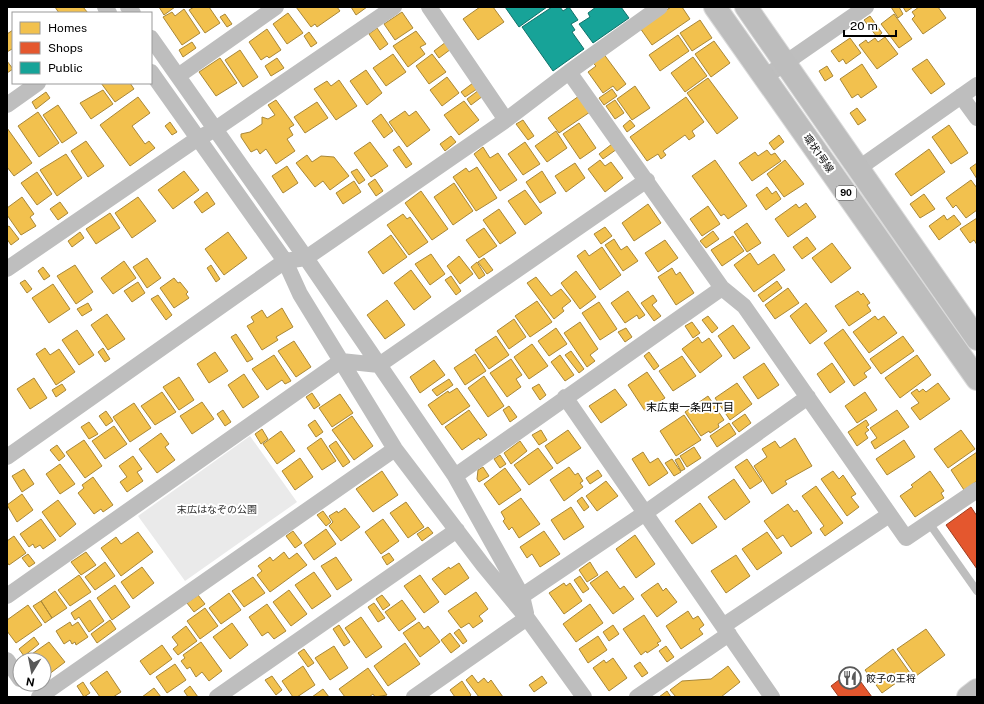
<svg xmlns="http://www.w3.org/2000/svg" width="984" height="704" font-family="'Public Sans','Noto Sans JP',sans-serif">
	<rect width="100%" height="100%" fill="#fff"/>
	<path fill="#eaeaea" d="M 250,436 L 297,502 L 185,581 L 138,516 Z"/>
	<path fill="#f2c14e" stroke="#a98737" d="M 55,7 L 83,7 L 88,13 L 59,13 Z
		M 159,7 L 175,7 L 164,15 Z
		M 194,7 L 209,7 L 220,23 L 205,33 L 189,10 Z
		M 296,7 L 337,7 L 340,11 L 317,27 L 315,24 L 311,27 Z
		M 351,7 L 367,7 L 356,15 Z
		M 480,7 L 493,7 L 504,22 L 478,40 L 463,19 Z
		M 671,7 L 682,7 L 690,19 L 652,45 L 640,28 Z
		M 891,7 L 899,7 L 903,14 L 898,18 Z
		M 903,7 L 913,7 L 906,12 Z
		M 919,7 L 938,7 L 946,18 L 923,34 L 912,19 L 915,16 L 912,12 Z
		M 184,9 L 200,33 L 182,45 L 163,17 L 172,12 L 175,16 Z
		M 402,12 L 413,28 L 395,40 L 384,24 Z
		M 288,13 L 303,33 L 287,44 L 273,24 Z
		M 225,14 L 232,24 L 227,27 L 220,17 Z
		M 894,14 L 912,39 L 899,48 L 881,24 Z
		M 870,16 L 882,33 L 877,37 L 864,20 Z
		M 700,20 L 712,38 L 692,51 L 680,33 Z
		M 377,28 L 388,44 L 380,50 L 369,34 Z
		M 267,29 L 281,50 L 269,58 L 267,56 L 261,60 L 249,42 Z
		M 13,30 L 13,51 L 12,49 L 7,52 L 7,34 Z
		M 416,31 L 426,44 L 420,47 L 425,54 L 408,67 L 393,46 Z
		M 309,32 L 317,43 L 311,47 L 304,36 Z
		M 678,35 L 689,51 L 660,71 L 649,55 Z
		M 885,37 L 898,54 L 877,69 L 859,45 L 866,40 L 868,43 L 875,38 L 878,42 Z
		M 850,38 L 861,53 L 846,64 L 843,59 L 839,62 L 831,51 Z
		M 714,41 L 730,63 L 711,77 L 695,54 Z
		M 192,42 L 196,48 L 183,57 L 179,50 Z
		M 446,42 L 451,49 L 439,58 L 434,51 Z
		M 240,50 L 258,77 L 243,87 L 225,60 Z
		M 603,53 L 626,84 L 617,91 L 613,86 L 603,93 L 588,72 L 596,66 L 592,62 Z
		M 393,54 L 406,72 L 386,86 L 373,68 Z
		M 432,54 L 446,72 L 429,84 L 416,66 Z
		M 693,57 L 707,76 L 685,92 L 671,73 Z
		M 220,58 L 237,83 L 216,96 L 199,72 Z
		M 277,58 L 284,68 L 271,76 L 265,66 Z
		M 927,59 L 945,84 L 931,94 L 912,69 Z
		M 7,61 L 13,69 L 7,73 Z
		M 862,64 L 877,87 L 861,98 L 858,94 L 852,98 L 840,79 Z
		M 827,66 L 833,76 L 825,81 L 819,71 Z
		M 366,70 L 382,93 L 367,105 L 350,81 Z
		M 447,77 L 459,93 L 442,106 L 430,90 Z
		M 708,78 L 738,118 L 717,134 L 687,93 Z
		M 339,80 L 357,106 L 336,120 L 314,89 L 327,81 L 331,86 Z
		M 101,83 L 130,83 L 134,89 L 115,102 Z
		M 473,83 L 477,89 L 465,97 L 461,92 Z
		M 635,86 L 650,108 L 632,120 L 617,99 Z
		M 612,89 L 617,96 L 604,105 L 599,98 Z
		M 103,90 L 113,104 L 91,119 L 80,103 Z
		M 479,90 L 483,96 L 471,105 L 467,99 Z
		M 46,92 L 50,98 L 36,109 L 32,102 Z
		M 579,96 L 590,112 L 559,133 L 548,118 Z
		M 138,97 L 150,113 L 132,126 L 145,144 L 149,141 L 155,148 L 130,166 L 100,125 Z
		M 686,97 L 704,122 L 692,131 L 695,136 L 689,140 L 685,135 L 663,151 L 666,155 L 661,159 L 658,154 L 647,161 L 630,137 Z
		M 276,100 L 294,125 L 289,128 L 293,135 L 287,139 L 295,151 L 276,164 L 266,149 L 260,154 L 257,149 L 251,152 L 241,137 L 241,134 L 250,132 L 262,124 L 262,117 L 268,119 L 275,115 L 268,105 Z
		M 615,100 L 624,113 L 615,119 L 606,106 Z
		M 464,101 L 479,120 L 459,135 L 444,115 Z
		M 317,102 L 328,118 L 305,133 L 294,117 Z
		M 58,105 L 77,133 L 62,143 L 43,115 Z
		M 857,108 L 866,120 L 858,125 L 850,113 Z
		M 405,111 L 409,116 L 416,111 L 430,130 L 407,147 L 389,122 Z
		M 38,112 L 59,143 L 39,157 L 18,126 Z
		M 381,114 L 393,131 L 384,138 L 372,121 Z
		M 523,120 L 534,136 L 528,140 L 516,124 Z
		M 630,120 L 635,126 L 627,132 L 623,126 Z
		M 170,122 L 177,132 L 172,135 L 165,126 Z
		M 579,123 L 596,148 L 580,159 L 563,134 Z
		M 949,125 L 968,153 L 951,164 L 932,137 Z
		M 7,128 L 32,163 L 14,176 L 7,167 Z
		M 556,131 L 567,148 L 547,162 L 535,146 Z
		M 779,135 L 784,142 L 774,150 L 769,143 Z
		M 451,136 L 456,142 L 445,151 L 440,144 Z
		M 86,141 L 104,166 L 88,177 L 71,151 Z
		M 370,142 L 388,166 L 371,177 L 354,153 Z
		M 525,142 L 540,164 L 523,175 L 508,154 Z
		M 612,144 L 617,149 L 603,159 L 599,154 Z
		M 399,146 L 412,164 L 406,168 L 393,150 Z
		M 483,147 L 490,158 L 498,153 L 517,180 L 500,191 L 474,154 Z
		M 929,149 L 945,172 L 911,196 L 895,174 Z
		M 767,150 L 771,155 L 775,153 L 781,161 L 752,181 L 739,163 L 755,152 L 758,156 Z
		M 66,154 L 82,178 L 57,196 L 40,170 Z
		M 307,155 L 312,162 L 321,156 L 334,157 L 349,176 L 330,190 L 323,181 L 315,187 L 296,163 Z
		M 600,160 L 605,166 L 611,162 L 623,178 L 605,192 L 588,169 Z
		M 715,160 L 747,206 L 728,219 L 724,214 L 721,216 L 692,176 Z
		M 785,160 L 804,184 L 784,197 L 767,174 Z
		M 575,163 L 585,178 L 566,192 L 555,176 Z
		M 977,163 L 977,179 L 970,168 Z
		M 287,166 L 298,183 L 283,193 L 272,176 Z
		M 477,167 L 497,198 L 476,211 L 453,177 L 466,168 L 469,172 Z
		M 357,169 L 365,180 L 359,184 L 351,172 Z
		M 184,171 L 199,190 L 173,209 L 158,190 Z
		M 542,171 L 556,193 L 540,203 L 526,182 Z
		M 37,172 L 52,194 L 37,205 L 21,183 Z
		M 375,179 L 383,191 L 376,196 L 368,184 Z
		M 971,180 L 977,188 L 977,210 L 966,218 L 956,205 L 953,208 L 946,198 Z
		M 354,181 L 361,192 L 343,204 L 336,193 Z
		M 454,183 L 473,211 L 453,225 L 434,197 Z
		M 767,187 L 772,194 L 776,191 L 781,199 L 766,210 L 756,195 Z
		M 525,190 L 542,213 L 525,225 L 508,201 Z
		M 421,191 L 448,229 L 432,240 L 405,203 Z
		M 207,192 L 215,204 L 202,213 L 194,202 Z
		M 924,194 L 935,209 L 920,218 L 910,204 Z
		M 22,197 L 34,214 L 30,217 L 36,226 L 21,235 L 7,215 L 7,208 Z
		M 138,197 L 156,221 L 132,238 L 115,213 Z
		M 60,202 L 68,213 L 58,220 L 50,209 Z
		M 806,203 L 816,217 L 788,237 L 775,219 L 796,204 L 799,208 Z
		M 648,204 L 661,223 L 634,241 L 622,223 Z
		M 708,206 L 720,224 L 702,236 L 690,219 Z
		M 499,209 L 516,233 L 500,244 L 483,220 Z
		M 110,213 L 120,228 L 96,244 L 86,229 Z
		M 403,214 L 407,219 L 410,217 L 428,242 L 409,255 L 387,225 Z
		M 944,215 L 947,220 L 954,215 L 961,224 L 939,240 L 929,226 Z
		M 977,218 L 977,245 L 974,240 L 970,243 L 960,229 Z
		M 747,223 L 761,243 L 747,252 L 734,232 Z
		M 9,226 L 19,239 L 11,245 L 7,239 L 7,227 Z
		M 605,227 L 612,236 L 601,244 L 594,234 Z
		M 484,228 L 497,246 L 479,258 L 466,240 Z
		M 713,231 L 719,239 L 706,248 L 700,241 Z
		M 80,232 L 84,238 L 72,247 L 68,241 Z
		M 228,232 L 247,258 L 224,275 L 205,249 Z
		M 391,235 L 407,257 L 383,274 L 368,252 Z
		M 733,236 L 744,251 L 722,266 L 711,250 Z
		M 807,237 L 816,249 L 802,259 L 793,247 Z
		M 614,239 L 621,250 L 627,246 L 638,261 L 623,271 L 605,245 Z
		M 665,240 L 678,258 L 658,272 L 645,253 Z
		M 832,243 L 851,268 L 831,283 L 812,258 Z
		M 602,247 L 621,275 L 600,290 L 577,256 L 585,250 L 589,256 Z
		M 750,253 L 758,265 L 774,254 L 785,270 L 754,292 L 734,265 Z
		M 431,254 L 445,274 L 430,285 L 415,264 Z
		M 459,256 L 473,274 L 460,284 L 447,266 Z
		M 147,258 L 161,278 L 147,288 L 133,267 Z
		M 484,258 L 493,270 L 487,274 L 478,262 Z
		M 124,261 L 136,278 L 113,294 L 101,278 Z
		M 477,262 L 485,275 L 479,279 L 471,267 Z
		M 75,265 L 93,292 L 76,304 L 57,276 Z
		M 211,265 L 220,279 L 216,282 L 207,268 Z
		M 43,267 L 50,276 L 44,280 L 38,271 Z
		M 672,268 L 676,275 L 680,272 L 694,293 L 676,305 L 658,277 Z
		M 411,270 L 431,297 L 414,310 L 394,283 Z
		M 576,271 L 596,297 L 580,309 L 561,283 Z
		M 451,276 L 461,291 L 456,295 L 445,280 Z
		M 536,277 L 551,296 L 561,289 L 571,301 L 562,308 L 564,311 L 554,319 L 527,283 Z
		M 174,278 L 178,283 L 180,282 L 188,292 L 186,294 L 189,298 L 174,308 L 160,288 Z
		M 25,280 L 32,289 L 27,293 L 20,283 Z
		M 777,281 L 782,288 L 763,302 L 758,295 Z
		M 138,282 L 145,293 L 132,302 L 124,291 Z
		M 53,284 L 70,309 L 49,323 L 32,298 Z
		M 788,288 L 799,303 L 775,319 L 765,305 Z
		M 628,291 L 645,315 L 639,319 L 637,315 L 625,323 L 611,303 Z
		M 858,291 L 861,295 L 863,293 L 870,303 L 867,305 L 871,311 L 849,326 L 835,306 Z
		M 158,295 L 172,315 L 166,320 L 151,299 Z
		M 653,295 L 657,301 L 652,305 L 661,316 L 654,321 L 641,303 Z
		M 387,300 L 405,325 L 385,339 L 367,315 Z
		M 537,301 L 552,322 L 530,337 L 515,316 Z
		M 599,302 L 617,329 L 600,340 L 582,313 Z
		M 88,303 L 92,310 L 82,316 L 77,309 Z
		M 806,303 L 827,331 L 810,344 L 790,316 Z
		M 282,308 L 293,327 L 276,337 L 278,340 L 262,350 L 247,326 L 254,322 L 251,317 L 262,310 L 267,318 Z
		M 107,314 L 125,339 L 108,350 L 91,325 Z
		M 708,316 L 718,328 L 712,333 L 702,320 Z
		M 875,316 L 878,320 L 884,316 L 897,333 L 869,353 L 853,332 Z
		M 514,319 L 526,337 L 509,349 L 497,331 Z
		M 580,322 L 598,349 L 590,355 L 595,361 L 587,367 L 564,333 Z
		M 692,322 L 700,333 L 693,338 L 685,326 Z
		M 733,325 L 750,348 L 734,359 L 718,336 Z
		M 556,328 L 567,344 L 549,356 L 538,341 Z
		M 626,328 L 632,337 L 625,342 L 618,332 Z
		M 843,329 L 871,368 L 864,373 L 867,377 L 854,386 L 824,343 Z
		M 77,330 L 94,355 L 79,365 L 62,340 Z
		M 236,334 L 253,359 L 247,362 L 231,337 Z
		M 496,336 L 509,355 L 489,369 L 475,350 Z
		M 903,336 L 914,351 L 881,374 L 870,359 Z
		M 698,337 L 702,343 L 709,338 L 722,356 L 700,373 L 682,349 Z
		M 294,341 L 311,367 L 296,377 L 278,351 Z
		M 532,344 L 548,366 L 529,379 L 514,357 Z
		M 45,348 L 50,355 L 59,349 L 75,372 L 56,385 L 36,354 Z
		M 103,348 L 110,359 L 105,362 L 98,352 Z
		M 571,351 L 584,369 L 579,373 L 565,355 Z
		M 215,352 L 228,371 L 209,383 L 197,364 Z
		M 649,352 L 659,366 L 654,370 L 644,356 Z
		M 475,354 L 486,371 L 465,385 L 454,368 Z
		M 274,355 L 291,381 L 285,384 L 282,380 L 267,390 L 252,369 Z
		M 560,355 L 574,375 L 565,381 L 551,362 Z
		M 917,355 L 931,375 L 900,398 L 885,378 Z
		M 682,356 L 696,376 L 673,391 L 659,371 Z
		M 511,359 L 522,375 L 516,379 L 521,387 L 507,397 L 490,373 Z
		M 434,360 L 445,375 L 420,393 L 410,377 Z
		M 764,363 L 779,385 L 758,399 L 743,377 Z
		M 832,363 L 845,382 L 830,393 L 817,374 Z
		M 647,372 L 665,398 L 645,411 L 628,385 Z
		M 244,374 L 259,397 L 243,408 L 228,385 Z
		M 484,376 L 504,406 L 488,417 L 468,388 Z
		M 179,377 L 194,400 L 179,410 L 163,387 Z
		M 34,378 L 47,398 L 30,409 L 17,389 Z
		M 449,379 L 453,385 L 437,396 L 432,390 Z
		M 737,383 L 752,404 L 730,420 L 715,398 Z
		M 938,383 L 950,399 L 920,420 L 911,408 L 919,403 L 911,393 L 917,389 L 919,392 L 923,389 L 926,392 Z
		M 62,384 L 66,390 L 56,397 L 52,390 Z
		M 539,384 L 546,395 L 540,400 L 532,388 Z
		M 457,388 L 470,406 L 442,425 L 428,405 L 448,391 L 449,393 Z
		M 615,389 L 627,405 L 601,423 L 589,406 Z
		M 162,392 L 176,412 L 155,425 L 141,406 Z
		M 865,392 L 877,410 L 857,423 L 845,406 Z
		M 312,393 L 320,405 L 314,409 L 306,397 Z
		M 340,394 L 353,413 L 332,427 L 319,408 Z
		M 708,396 L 724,420 L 718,424 L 719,427 L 710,433 L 709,431 L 701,436 L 685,412 Z
		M 202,402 L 214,419 L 192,434 L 180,416 Z
		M 134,403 L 151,428 L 130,442 L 113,417 Z
		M 509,406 L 517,417 L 510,422 L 503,410 Z
		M 223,410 L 231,422 L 225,426 L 217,414 Z
		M 469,410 L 487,435 L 480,440 L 479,438 L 462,450 L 445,427 Z
		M 897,410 L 909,427 L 875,449 L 871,442 L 877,438 L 870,428 Z
		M 106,411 L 113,421 L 106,426 L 99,416 Z
		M 745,414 L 751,423 L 739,432 L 732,423 Z
		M 684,415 L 701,440 L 676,456 L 660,431 Z
		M 352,416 L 373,446 L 354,460 L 332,430 Z
		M 315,420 L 323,432 L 316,437 L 308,425 Z
		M 866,420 L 869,425 L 866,427 L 869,430 L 865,433 L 868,438 L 857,446 L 848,432 Z
		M 89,422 L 98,434 L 89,439 L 81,427 Z
		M 729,423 L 736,434 L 717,447 L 710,436 Z
		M 114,426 L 127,444 L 105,459 L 92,441 Z
		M 262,429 L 268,439 L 261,444 L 255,434 Z
		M 541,430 L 547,440 L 539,445 L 532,435 Z
		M 568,430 L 581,448 L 557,464 L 545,446 Z
		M 961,430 L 975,449 L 948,468 L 934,449 Z
		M 281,431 L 295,451 L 277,464 L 263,444 Z
		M 161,433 L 169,444 L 165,447 L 175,460 L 157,473 L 139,449 Z
		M 321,438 L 336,461 L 322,470 L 307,448 Z
		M 795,438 L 812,466 L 785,481 L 787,484 L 772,494 L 754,466 L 767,457 L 762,449 L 775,441 L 780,448 Z
		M 84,440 L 102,466 L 85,478 L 66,452 Z
		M 904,440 L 915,457 L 887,475 L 876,459 Z
		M 336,441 L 350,462 L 343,467 L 329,446 Z
		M 520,441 L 527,451 L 511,464 L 504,453 Z
		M 57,445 L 65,456 L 59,461 L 50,450 Z
		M 694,447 L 701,458 L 687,467 L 680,456 Z
		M 538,448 L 553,468 L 529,485 L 514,465 Z
		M 643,452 L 650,463 L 658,458 L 668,473 L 649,486 L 632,459 Z
		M 977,452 L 977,481 L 964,490 L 951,470 Z
		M 500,455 L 506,464 L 500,468 L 494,459 Z
		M 133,456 L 142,469 L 137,472 L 143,481 L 127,492 L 120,482 L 127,477 L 119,466 Z
		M 300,458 L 313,477 L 295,490 L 282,471 Z
		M 679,458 L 685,469 L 681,471 L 675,460 Z
		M 672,459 L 681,472 L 674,476 L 665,463 Z
		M 747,459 L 762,481 L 750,489 L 735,467 Z
		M 60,464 L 75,484 L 60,494 L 46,474 Z
		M 483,467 L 489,476 L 479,482 L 477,479 L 478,470 Z
		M 569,467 L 575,475 L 578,473 L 583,481 L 580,483 L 583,487 L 564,501 L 550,480 Z
		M 505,468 L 521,490 L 499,505 L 484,484 Z
		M 24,469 L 34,484 L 22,492 L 12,476 Z
		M 598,470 L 602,476 L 590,484 L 586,478 Z
		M 382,471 L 398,495 L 373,512 L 356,489 Z
		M 833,471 L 839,479 L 843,475 L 856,494 L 851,497 L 859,507 L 847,516 L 821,479 Z
		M 930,471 L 944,491 L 941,493 L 944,498 L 915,517 L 900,496 L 913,487 L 911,485 Z
		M 93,477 L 113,505 L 103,512 L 101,509 L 94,514 L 78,493 L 84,488 L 82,485 Z
		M 734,479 L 750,502 L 725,520 L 708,497 Z
		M 606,481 L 618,496 L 597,511 L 586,496 Z
		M 816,486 L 843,523 L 825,536 L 820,529 L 824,526 L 802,496 Z
		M 22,494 L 33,510 L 17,522 L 7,505 Z
		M 582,497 L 589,507 L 584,511 L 577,501 Z
		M 521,498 L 540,524 L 519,538 L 512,527 L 509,530 L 503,521 L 505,519 L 501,512 Z
		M 58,500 L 76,524 L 60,537 L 42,512 Z
		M 406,502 L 424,527 L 408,538 L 390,513 Z
		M 700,503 L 717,527 L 692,544 L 675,521 Z
		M 788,504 L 794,512 L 797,510 L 812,533 L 791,547 L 783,535 L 777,539 L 764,521 Z
		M 571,507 L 584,527 L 564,540 L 551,520 Z
		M 345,508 L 360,527 L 341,541 L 329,526 L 333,522 L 329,516 L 337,511 L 338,513 Z
		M 323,511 L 331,522 L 326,526 L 317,515 Z
		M 41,519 L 56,540 L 43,549 L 40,545 L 35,548 L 33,544 L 29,547 L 20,534 Z
		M 383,519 L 399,541 L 381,554 L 365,532 Z
		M 428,527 L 433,533 L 422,541 L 417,534 Z
		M 326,529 L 336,544 L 314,560 L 304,545 Z
		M 293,531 L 302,543 L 295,548 L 286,536 Z
		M 544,531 L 560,554 L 540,567 L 532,554 L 527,558 L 520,547 Z
		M 138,532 L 153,552 L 121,576 L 101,548 L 116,537 L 121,544 Z
		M 767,532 L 782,553 L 757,570 L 742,549 Z
		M 635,535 L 655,564 L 636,578 L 616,549 Z
		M 14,536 L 26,553 L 9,565 L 7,562 L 7,541 Z
		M 86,552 L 96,565 L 81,575 L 71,562 Z
		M 284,552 L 289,559 L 297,553 L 307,565 L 270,592 L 257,575 L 262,571 L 258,566 L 270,557 L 273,561 Z
		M 389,553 L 394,560 L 387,565 L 382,557 Z
		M 28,554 L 35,563 L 29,567 L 22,558 Z
		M 736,555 L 750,576 L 726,593 L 711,571 Z
		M 336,557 L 352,580 L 337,590 L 321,566 Z
		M 105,562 L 115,576 L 95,590 L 85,577 Z
		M 590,562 L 598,575 L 587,582 L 579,570 Z
		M 459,563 L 469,578 L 445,595 L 432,579 L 449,567 L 450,569 Z
		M 142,567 L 154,583 L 133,599 L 121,582 Z
		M 607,571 L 620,589 L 624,586 L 634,599 L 613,614 L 590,583 Z
		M 314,572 L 331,596 L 312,609 L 295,585 Z
		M 79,575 L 91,592 L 70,606 L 58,590 Z
		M 420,575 L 439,602 L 424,613 L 404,586 Z
		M 580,576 L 589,589 L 583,593 L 574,580 Z
		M 253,577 L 265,593 L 244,607 L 232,591 Z
		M 564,583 L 566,586 L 570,583 L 582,601 L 564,614 L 549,593 Z
		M 658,583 L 663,591 L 666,588 L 677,602 L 657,617 L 641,595 Z
		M 115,585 L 130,607 L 112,620 L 97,598 Z
		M 289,590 L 307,614 L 291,626 L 273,602 Z
		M 55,591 L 67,608 L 52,618 L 41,601 Z
		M 476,592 L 488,609 L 479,616 L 483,621 L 473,628 L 469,623 L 461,628 L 448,611 Z
		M 229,593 L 241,610 L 221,624 L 209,608 Z
		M 198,595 L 205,604 L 194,612 L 187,603 Z
		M 382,595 L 390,605 L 383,610 L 376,599 Z
		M 90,600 L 104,621 L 89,632 L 79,617 L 75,620 L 71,613 Z
		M 402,600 L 416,619 L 399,631 L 385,612 Z
		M 41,601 L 52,618 L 45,623 L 33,606 Z
		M 374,603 L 385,618 L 378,622 L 368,607 Z
		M 267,604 L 286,631 L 274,639 L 268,632 L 262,636 L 249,617 Z
		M 590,604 L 603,623 L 576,642 L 563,624 Z
		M 28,605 L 42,625 L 16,643 L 7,631 L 7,620 Z
		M 205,608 L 218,626 L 200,639 L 187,621 Z
		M 688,611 L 693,619 L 698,616 L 704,625 L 699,629 L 703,634 L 681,649 L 666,626 Z
		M 644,615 L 661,641 L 657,643 L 659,645 L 647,653 L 646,651 L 641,655 L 623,629 Z
		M 361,617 L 382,647 L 366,658 L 345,628 Z
		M 110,620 L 116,629 L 97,643 L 91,634 Z
		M 70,622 L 72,626 L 78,622 L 88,637 L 76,645 L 75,642 L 72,644 L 70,640 L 64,644 L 56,631 Z
		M 419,622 L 424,629 L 428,626 L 440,642 L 420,657 L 403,633 Z
		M 232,623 L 248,645 L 230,659 L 213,637 Z
		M 339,625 L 350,642 L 344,646 L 333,629 Z
		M 613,625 L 619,634 L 609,641 L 603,632 Z
		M 186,626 L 197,641 L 178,655 L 173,649 L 178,645 L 172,637 Z
		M 459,629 L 467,641 L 463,644 L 454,633 Z
		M 926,629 L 945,655 L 916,676 L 897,649 Z
		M 450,633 L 460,646 L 451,653 L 441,640 Z
		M 598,636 L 607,650 L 588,663 L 579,649 Z
		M 34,637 L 39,644 L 24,656 L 19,649 Z
		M 49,642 L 65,662 L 44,678 L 44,660 L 32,660 L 29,656 Z
		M 201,642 L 222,671 L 209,681 L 202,672 L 196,677 L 190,667 L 187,669 L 181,661 L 185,658 L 183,655 Z
		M 405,643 L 420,664 L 388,686 L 374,666 Z
		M 162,645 L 172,659 L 150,675 L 140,661 Z
		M 334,646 L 348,668 L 330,680 L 315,658 Z
		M 666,646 L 674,657 L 667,662 L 659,651 Z
		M 304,649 L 314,663 L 308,667 L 298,653 Z
		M 893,649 L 910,673 L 882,693 L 865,670 Z
		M 613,658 L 627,678 L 609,691 L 593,668 L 604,660 L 606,663 Z
		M 640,662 L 648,673 L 642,677 L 634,666 Z
		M 175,664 L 186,680 L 167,693 L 156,677 Z
		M 303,666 L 315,685 L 297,697 L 293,697 L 282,681 Z
		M 728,666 L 740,682 L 721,697 L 676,697 L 670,690 L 682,681 L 711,679 Z
		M 368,668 L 387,695 L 375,697 L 373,694 L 369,697 L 345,697 L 339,689 Z
		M 107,671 L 121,692 L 113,697 L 100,697 L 90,683 Z
		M 472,675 L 478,683 L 484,678 L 488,683 L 491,680 L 503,697 L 479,697 L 466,680 Z
		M 272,676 L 282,690 L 276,695 L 265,680 Z
		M 542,676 L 547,683 L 534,692 L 529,685 Z
		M 462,681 L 471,695 L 469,697 L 455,697 L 450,690 Z
		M 83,682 L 90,693 L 84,697 L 77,686 Z
		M 190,686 L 198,697 L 188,697 L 184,691 Z
		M 154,688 L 161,697 L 142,697 Z
		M 323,689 L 329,697 L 312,697 Z
		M 667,691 L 671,697 L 659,697 Z"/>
	<path fill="#e4572e" stroke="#a03d20" d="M 971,507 L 977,516 L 977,569 L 946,525 Z
		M 852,670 L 872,697 L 839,697 L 831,686 Z"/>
	<path fill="#17a398" stroke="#10726a" d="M 505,7 L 547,7 L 519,27 Z
		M 552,7 L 560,7 L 563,11 L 569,7 L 578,20 L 571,24 L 575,30 L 572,32 L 584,49 L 553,71 L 522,27 Z
		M 596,7 L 621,7 L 629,18 L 593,43 L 579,24 L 590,17 L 588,13 Z"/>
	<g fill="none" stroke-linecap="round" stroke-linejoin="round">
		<g stroke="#dbdbdb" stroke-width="24">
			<path id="primary" d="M 715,7 L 977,379
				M 746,7 L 977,339"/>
		</g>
		<g stroke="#dbdbdb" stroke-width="24">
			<path id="trunk" d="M 968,697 L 977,690"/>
		</g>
		<path stroke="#bebebe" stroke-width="8" d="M 929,523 L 977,591"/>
		<path stroke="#bebebe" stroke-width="16" d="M 105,7 L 109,13
			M 128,7 L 133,13
			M 429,7 L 506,120
			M 151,38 L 306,258 L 455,476 L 522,596 L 526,613
			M 151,72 L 285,261 L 300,294 L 395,449 L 483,565 L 527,618 L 584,697
			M 569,72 L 722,288 L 744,306 L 906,538 L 977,490
			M 178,76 L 276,7
			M 765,77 L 866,7
			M 961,96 L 977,118
			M 7,105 L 38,83
			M 859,168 L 977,85
			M 7,269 L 197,139 L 214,130 L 394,7
			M 565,397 L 772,697
			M 7,457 L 285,261 L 306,258 L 506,120 L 569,72 L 660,7
			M 455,476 L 722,288
			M 7,596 L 341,361 L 379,365 L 647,180
			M 522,596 L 645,513 L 808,397
			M 723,626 L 889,515
			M 7,660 L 20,679
			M 39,697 L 395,449
			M 217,697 L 457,530
			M 414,697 L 527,618
			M 637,697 L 729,634"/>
		<use href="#primary" stroke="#bdbdbd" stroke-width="22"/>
		<use href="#trunk" stroke="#bdbdbd" stroke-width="22"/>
	</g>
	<defs>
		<g id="restaurant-ring" transform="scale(1.15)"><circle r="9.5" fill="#fff" stroke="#595959" stroke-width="1.5"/><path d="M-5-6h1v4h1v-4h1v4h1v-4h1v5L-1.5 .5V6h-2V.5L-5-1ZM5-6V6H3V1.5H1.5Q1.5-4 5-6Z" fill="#595959"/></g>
	</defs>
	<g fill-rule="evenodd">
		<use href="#restaurant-ring" x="850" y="678"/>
	</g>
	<g text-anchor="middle" stroke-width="4" stroke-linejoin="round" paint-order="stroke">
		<rect fill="#fff" stroke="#4c4c4c" stroke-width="1" x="836" y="186" width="20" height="14" rx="3"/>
		<g font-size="9" font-weight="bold" fill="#000">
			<text x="846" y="196">90</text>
		</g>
		<g font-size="10" fill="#000" stroke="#fff">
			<text transform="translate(819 153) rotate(55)" y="4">環状1号線</text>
		</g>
		<g font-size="10" fill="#303030" stroke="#fff">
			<text x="217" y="513">末広はなぞの公園</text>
		</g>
		<g font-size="10" fill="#000" stroke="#fff" text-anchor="start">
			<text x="866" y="682">餃子の王将</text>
		</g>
		<g font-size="11" fill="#000" stroke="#fff">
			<text x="690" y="411">末広東一条四丁目</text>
		</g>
	</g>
	<rect width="984" height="704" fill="none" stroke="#000000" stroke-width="16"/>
	<rect x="12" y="12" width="140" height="72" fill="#ffffff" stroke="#999999"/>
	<rect x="20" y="22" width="20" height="12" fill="#f2c14e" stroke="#999999"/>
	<text x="48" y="32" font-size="12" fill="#000000">Homes</text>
	<rect x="20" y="42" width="20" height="12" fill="#e4572e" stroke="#999999"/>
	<text x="48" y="52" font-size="12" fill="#000000">Shops</text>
	<rect x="20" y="62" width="20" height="12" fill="#17a398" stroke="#999999"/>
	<text x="48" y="72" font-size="12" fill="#000000">Public</text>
	<g transform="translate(32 672) rotate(190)"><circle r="19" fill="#ffffff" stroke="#999999"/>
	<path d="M0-3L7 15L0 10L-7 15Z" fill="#595959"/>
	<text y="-6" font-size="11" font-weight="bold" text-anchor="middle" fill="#000000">N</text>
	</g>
	<path d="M844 30v6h52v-6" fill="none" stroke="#000000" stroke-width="2"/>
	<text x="850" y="30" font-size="12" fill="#000000" stroke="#ffffff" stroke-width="3" paint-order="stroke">20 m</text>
</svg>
